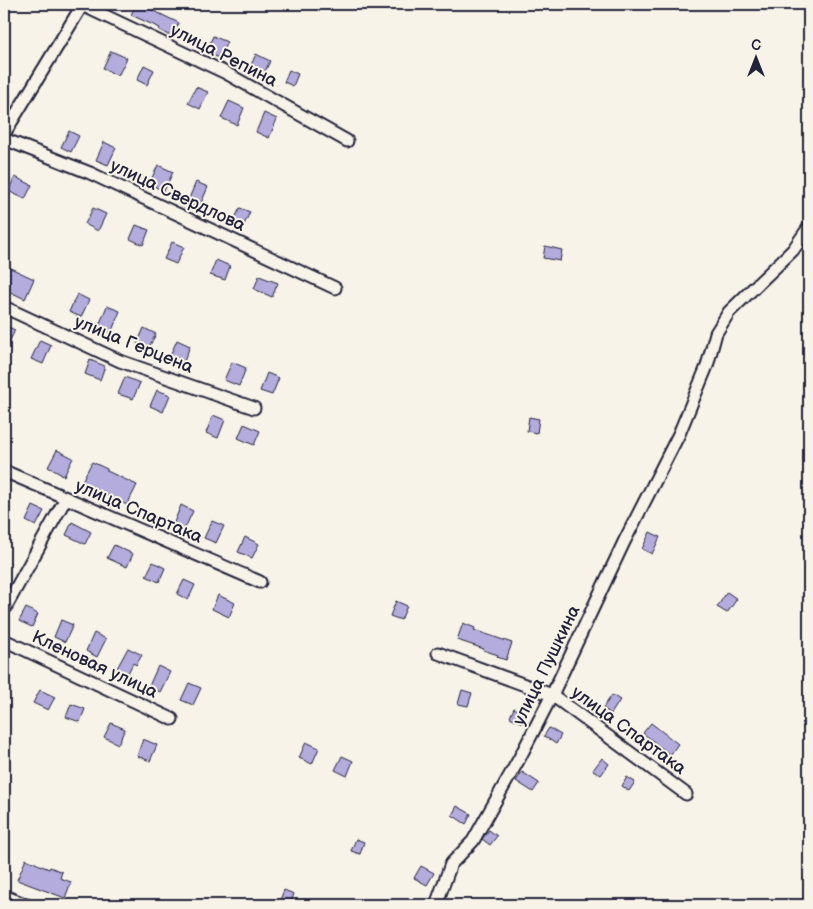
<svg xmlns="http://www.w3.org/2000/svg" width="813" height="909" font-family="'Balsamiq Sans',sans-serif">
	<rect width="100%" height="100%" fill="#f7f3e8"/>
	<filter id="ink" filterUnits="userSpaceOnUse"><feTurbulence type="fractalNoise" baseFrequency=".02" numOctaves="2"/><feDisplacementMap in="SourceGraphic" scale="10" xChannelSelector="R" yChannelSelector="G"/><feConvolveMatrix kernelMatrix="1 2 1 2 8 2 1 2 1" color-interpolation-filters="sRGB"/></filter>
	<g filter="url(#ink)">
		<path fill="#b3acdd" stroke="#22223b" d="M 136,4 L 152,4 L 150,9 L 179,23 L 172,37 L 159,30 L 160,28 L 131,15 Z
			M 213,36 L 227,42 L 219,58 L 206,52 Z
			M 111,51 L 127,58 L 118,76 L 103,68 Z
			M 256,54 L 270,61 L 262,78 L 248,72 Z
			M 144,65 L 154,70 L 147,85 L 137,80 Z
			M 289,70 L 298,74 L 293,86 L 284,82 Z
			M 196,87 L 208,92 L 200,109 L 188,103 Z
			M 229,101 L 244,108 L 237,125 L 221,118 Z
			M 264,113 L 277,119 L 269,138 L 256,132 Z
			M 69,131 L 79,136 L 71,152 L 61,147 Z
			M 104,142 L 116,148 L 108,165 L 96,160 Z
			M 158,165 L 173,172 L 164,191 L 149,184 Z
			M 15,177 L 32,185 L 25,199 L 8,191 Z
			M 196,182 L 208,187 L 199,208 L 187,203 Z
			M 93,208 L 106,214 L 98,231 L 85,224 Z
			M 240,208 L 250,212 L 243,227 L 233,222 Z
			M 136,225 L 149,230 L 143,245 L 130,239 Z
			M 172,242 L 184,247 L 176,264 L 164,259 Z
			M 545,246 L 562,250 L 560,261 L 543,258 Z
			M 216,260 L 230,266 L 225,280 L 210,275 Z
			M 4,265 L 34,279 L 25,299 L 4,289 Z
			M 259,276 L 278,283 L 272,297 L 254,289 Z
			M 77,294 L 89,300 L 81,317 L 69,312 Z
			M 107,306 L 120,311 L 111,333 L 98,328 Z
			M 4,325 L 15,330 L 4,353 Z
			M 144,328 L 156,334 L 148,349 L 137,344 Z
			M 40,340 L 51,345 L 43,364 L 31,359 Z
			M 177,340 L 190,346 L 183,364 L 169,358 Z
			M 90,360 L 105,366 L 100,380 L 85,374 Z
			M 232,362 L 246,368 L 239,386 L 224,380 Z
			M 267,373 L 279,378 L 272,395 L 260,391 Z
			M 125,377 L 140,383 L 133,399 L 118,394 Z
			M 157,390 L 170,395 L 163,412 L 150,406 Z
			M 213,415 L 225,420 L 218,438 L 206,433 Z
			M 529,417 L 539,419 L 537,433 L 527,431 Z
			M 244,424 L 260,431 L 254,445 L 238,438 Z
			M 57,450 L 73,458 L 64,476 L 48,467 Z
			M 92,462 L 107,469 L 107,471 L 137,485 L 127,505 L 81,483 Z
			M 181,505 L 193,511 L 184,530 L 173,525 Z
			M 33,506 L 44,511 L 36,526 L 26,521 Z
			M 212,521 L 224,526 L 216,543 L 204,538 Z
			M 72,522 L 91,532 L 85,544 L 66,535 Z
			M 650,532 L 660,537 L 652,554 L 642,549 Z
			M 245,537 L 259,544 L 252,558 L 238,552 Z
			M 114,545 L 133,554 L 127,567 L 107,558 Z
			M 153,562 L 165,568 L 159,582 L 146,576 Z
			M 184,580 L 195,585 L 188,600 L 177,594 Z
			M 727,592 L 737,599 L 727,613 L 717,607 Z
			M 218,595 L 235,603 L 229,617 L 212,609 Z
			M 396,601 L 407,606 L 401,620 L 390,616 Z
			M 26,608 L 38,614 L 32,627 L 19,621 Z
			M 61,620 L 73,625 L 65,642 L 54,637 Z
			M 463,623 L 475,628 L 474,630 L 512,643 L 506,660 L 497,657 L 498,655 L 483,650 L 484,649 L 457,640 Z
			M 94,633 L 106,639 L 97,657 L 86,651 Z
			M 128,648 L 142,655 L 136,665 L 133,663 L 127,675 L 116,670 Z
			M 158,666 L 170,672 L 160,692 L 149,686 Z
			M 189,683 L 201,688 L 193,705 L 181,700 Z
			M 40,690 L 55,697 L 48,710 L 33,703 Z
			M 462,690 L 472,693 L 468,706 L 458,704 Z
			M 612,695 L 620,700 L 611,714 L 603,708 Z
			M 71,704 L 85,709 L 80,722 L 66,717 Z
			M 514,708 L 527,715 L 523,723 L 510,717 Z
			M 111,723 L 125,729 L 118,744 L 104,737 Z
			M 651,723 L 678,744 L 670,755 L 643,733 Z
			M 549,728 L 561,735 L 556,744 L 544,736 Z
			M 143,739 L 157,745 L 150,761 L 137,756 Z
			M 306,742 L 319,748 L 312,764 L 299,758 Z
			M 342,756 L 353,761 L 347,776 L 335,770 Z
			M 602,758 L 609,764 L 601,775 L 593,770 Z
			M 522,772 L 539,783 L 533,792 L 516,781 Z
			M 627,777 L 635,782 L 629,791 L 622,786 Z
			M 457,806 L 471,814 L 466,824 L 452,815 Z
			M 489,830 L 497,836 L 490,845 L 482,839 Z
			M 356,839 L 364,842 L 360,854 L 351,851 Z
			M 26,859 L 49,869 L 50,867 L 62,872 L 60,878 L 71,882 L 65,898 L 17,880 Z
			M 421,866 L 434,873 L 427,885 L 414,878 Z
			M 284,890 L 294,894 L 290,905 L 278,905 Z"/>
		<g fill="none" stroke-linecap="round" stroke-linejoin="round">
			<g stroke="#22223b" stroke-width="15">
				<path id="street" d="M 82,5 L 226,73 L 347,141
					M 4,134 L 83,4
					M 4,139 L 90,173 L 335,288
					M 4,307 L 120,361 L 254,408
					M 4,471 L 260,582
					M 4,610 L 66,498
					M 4,640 L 172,719
					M 438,653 L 552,695 L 686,794
					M 4,896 L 27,905
					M 436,905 L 451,864 L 473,841 L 519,759 L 552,695 L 624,542 L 679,434 L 707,366 L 716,333 L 729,312 L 793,250 L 809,227"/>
			</g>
			<use href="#street" stroke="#f7f3e8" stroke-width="11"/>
		</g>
	</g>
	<g text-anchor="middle" stroke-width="4" stroke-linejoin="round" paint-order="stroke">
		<g font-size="18" fill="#22223b" stroke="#f7f3e8">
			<text transform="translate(224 55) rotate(27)" y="6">улица Репина</text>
			<text transform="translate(178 195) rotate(25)" y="6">улица Свердлова</text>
			<text transform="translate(134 344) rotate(22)" y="6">улица Герцена</text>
			<text transform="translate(139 511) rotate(23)" y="6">улица Спартака</text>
			<text transform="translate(95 664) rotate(25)" y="6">Кленовая улица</text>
			<text transform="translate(546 665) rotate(-64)" y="6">улица Пушкина</text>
			<text transform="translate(629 730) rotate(36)" y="6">улица Спартака</text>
		</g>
	</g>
	<rect width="813" height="909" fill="none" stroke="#f7f3e8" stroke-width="20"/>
	<rect x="10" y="10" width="793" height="889" fill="none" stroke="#22223b" stroke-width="2" filter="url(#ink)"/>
	<g transform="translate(756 58)" stroke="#f7f3e8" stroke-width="4" paint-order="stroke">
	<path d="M0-4L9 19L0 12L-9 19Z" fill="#22223b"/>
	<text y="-8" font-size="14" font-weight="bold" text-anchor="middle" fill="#22223b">С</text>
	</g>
</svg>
